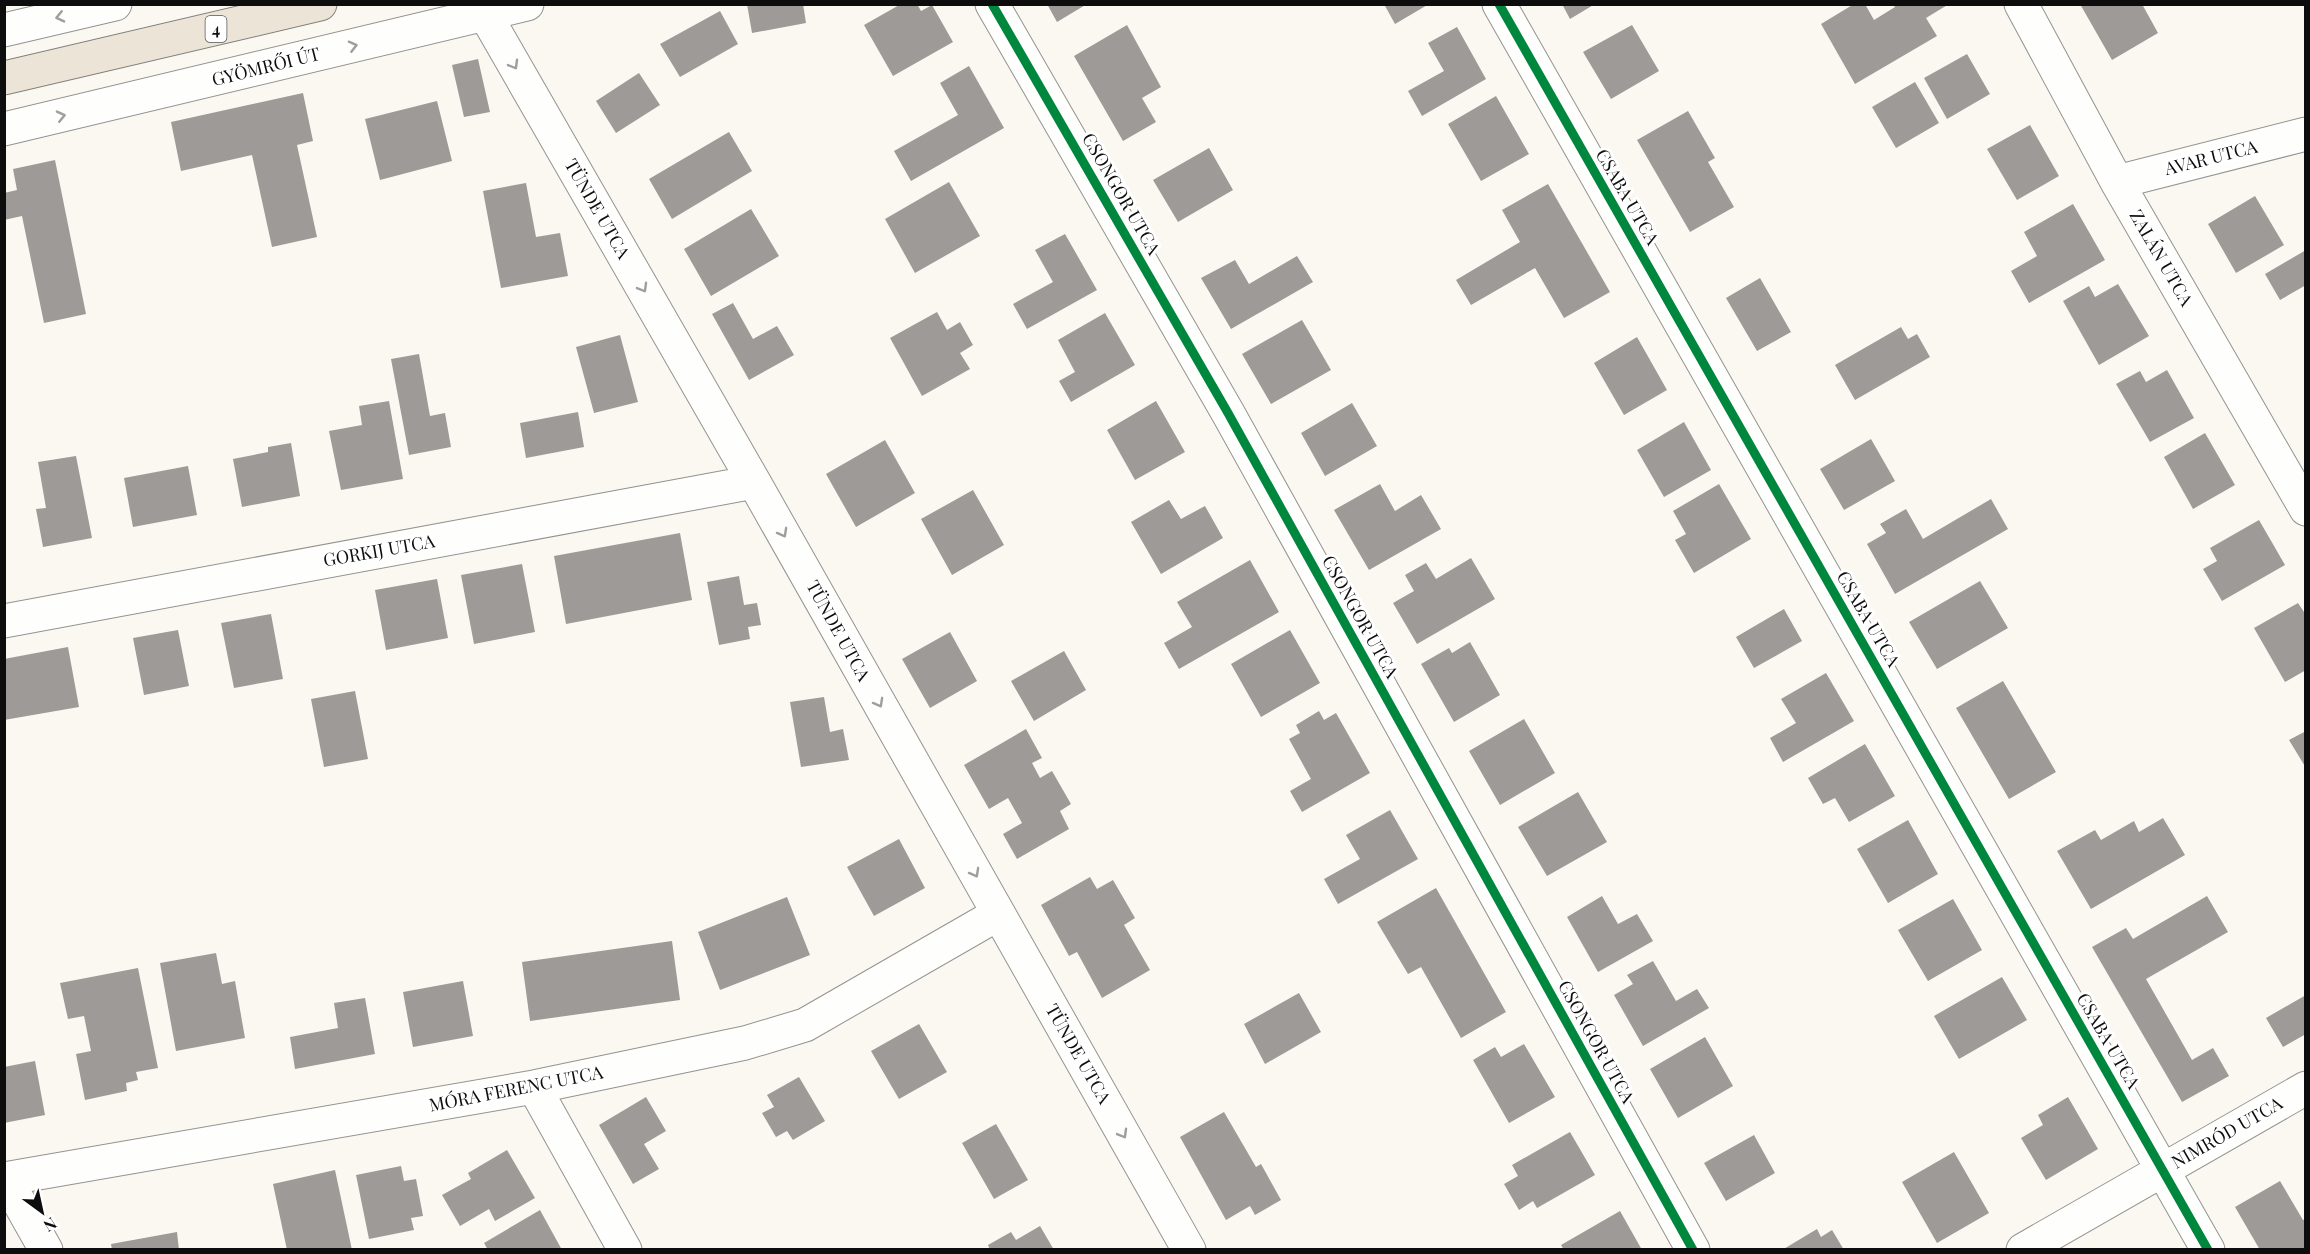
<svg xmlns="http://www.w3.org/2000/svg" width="2310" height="1254" font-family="'Playfair Display',serif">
	<rect width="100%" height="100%" fill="#fbf8f1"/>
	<path fill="#9e9a97" d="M 747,4 L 803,4 L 806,23 L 752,33 Z
		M 901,4 L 917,4 L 921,11 L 932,5 L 953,42 L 893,76 L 864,25 Z
		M 1047,4 L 1087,4 L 1057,22 Z
		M 1384,4 L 1429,4 L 1395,24 Z
		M 1562,4 L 1595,4 L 1570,19 Z
		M 1854,4 L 1865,4 L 1874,20 L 1895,7 L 1893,4 L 1949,4 L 1926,18 L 1937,36 L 1855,84 L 1821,24 Z
		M 2080,4 L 2142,4 L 2158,33 L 2112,60 Z
		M 720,11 L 738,44 L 680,77 L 660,44 Z
		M 1127,25 L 1161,87 L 1142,98 L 1156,122 L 1123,141 L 1074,56 Z
		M 1632,25 L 1659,71 L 1611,99 L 1583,52 Z
		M 1457,27 L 1486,79 L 1422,116 L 1408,91 L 1444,71 L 1428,43 Z
		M 1967,54 L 1990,94 L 1947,119 L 1924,78 Z
		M 478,59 L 490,112 L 464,117 L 452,65 Z
		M 969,66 L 1004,128 L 911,181 L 894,151 L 958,115 L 940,83 Z
		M 639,73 L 660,105 L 616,133 L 596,101 Z
		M 1915,82 L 1939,123 L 1896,148 L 1872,107 Z
		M 303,93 L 313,141 L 297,145 L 317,237 L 272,247 L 252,155 L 181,171 L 171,122 Z
		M 1496,96 L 1529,154 L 1481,181 L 1448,124 Z
		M 437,101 L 452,161 L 380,180 L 365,119 Z
		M 1688,111 L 1715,158 L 1708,162 L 1734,207 L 1690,232 L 1637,140 Z
		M 2030,125 L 2059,176 L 2017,200 L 1987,149 Z
		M 729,132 L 752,171 L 672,219 L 649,179 Z
		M 1209,148 L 1233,190 L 1178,222 L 1153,180 Z
		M 55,160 L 86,314 L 44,323 L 22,216 L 4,220 L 4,193 L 17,190 L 13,169 Z
		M 949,182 L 980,236 L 915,273 L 885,219 Z
		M 526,183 L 536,237 L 560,233 L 568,276 L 501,288 L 483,191 Z
		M 1548,184 L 1610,292 L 1564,318 L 1535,268 L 1471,305 L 1456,280 L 1520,242 L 1502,210 Z
		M 2255,196 L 2284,245 L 2236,273 L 2208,224 Z
		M 2073,204 L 2105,260 L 2029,303 L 2011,271 L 2037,256 L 2024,232 Z
		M 751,209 L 779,256 L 711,296 L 684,249 Z
		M 1065,234 L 1097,290 L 1027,329 L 1013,304 L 1053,282 L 1035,250 Z
		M 2306,250 L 2306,285 L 2280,300 L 2265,274 Z
		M 1297,256 L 1313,282 L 1231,329 L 1201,278 L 1235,260 L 1249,284 Z
		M 1760,278 L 1791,332 L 1757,351 L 1726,298 Z
		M 2118,284 L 2149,336 L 2099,365 L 2063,301 L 2089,286 L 2095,297 Z
		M 733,303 L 753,339 L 777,326 L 794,355 L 749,380 L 712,314 Z
		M 937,312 L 947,330 L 960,322 L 973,345 L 960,353 L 970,369 L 922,396 L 890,338 Z
		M 1105,313 L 1135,365 L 1071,402 L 1059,381 L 1075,372 L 1058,340 Z
		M 1302,320 L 1331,370 L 1271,404 L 1242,354 Z
		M 1901,327 L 1908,339 L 1917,334 L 1930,357 L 1855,400 L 1835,365 Z
		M 620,335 L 638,402 L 594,413 L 576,347 Z
		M 1637,337 L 1667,390 L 1624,415 L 1594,363 Z
		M 419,354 L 430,416 L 445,413 L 451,447 L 409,455 L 391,359 Z
		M 2167,370 L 2194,418 L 2150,442 L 2116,384 L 2140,371 L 2146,382 Z
		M 389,401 L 403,479 L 341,490 L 329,431 L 362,425 L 359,406 Z
		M 1156,401 L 1185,452 L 1135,480 L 1107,430 Z
		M 1352,403 L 1377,446 L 1325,476 L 1301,433 Z
		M 578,412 L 584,447 L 526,458 L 520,423 Z
		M 1684,422 L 1711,470 L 1664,497 L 1637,450 Z
		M 2205,433 L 2235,485 L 2193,509 L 2164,457 Z
		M 1871,439 L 1895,481 L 1844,510 L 1820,469 Z
		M 885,440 L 915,493 L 856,527 L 826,474 Z
		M 291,443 L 300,496 L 242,507 L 233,459 L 268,452 L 268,447 Z
		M 76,456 L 92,538 L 43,547 L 36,509 L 46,508 L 38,462 Z
		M 188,466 L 197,515 L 133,527 L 124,478 Z
		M 1380,484 L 1395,511 L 1421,495 L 1441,529 L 1369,570 L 1334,510 Z
		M 1719,484 L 1751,539 L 1694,573 L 1675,540 L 1686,534 L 1673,511 Z
		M 973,490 L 1004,545 L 952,575 L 921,519 Z
		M 1991,499 L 2008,529 L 1895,594 L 1867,544 L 1886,533 L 1880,524 L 1906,509 L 1923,539 Z
		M 1169,500 L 1181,519 L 1205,506 L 1223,538 L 1161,574 L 1131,522 Z
		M 2259,520 L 2285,565 L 2222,601 L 2203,569 L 2217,561 L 2210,548 Z
		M 680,533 L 692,600 L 566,624 L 554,556 Z
		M 1471,558 L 1495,599 L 1417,644 L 1393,603 L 1414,591 L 1405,575 L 1426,563 L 1436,579 Z
		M 1250,560 L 1279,612 L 1179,669 L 1164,643 L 1192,627 L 1177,602 Z
		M 522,564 L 535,632 L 474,644 L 461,575 Z
		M 739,576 L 744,605 L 757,603 L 761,625 L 748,627 L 750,639 L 719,645 L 707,582 Z
		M 437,579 L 448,638 L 386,650 L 375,590 Z
		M 1980,581 L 2008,628 L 1937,669 L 1909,622 Z
		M 2298,603 L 2306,615 L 2306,670 L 2285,682 L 2254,628 Z
		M 1784,609 L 1802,641 L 1754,668 L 1736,637 Z
		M 271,614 L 283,679 L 234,688 L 221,623 Z
		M 178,630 L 189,686 L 144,695 L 133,638 Z
		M 1290,630 L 1320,683 L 1261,717 L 1231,664 Z
		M 950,632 L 977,681 L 930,708 L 902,659 Z
		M 1470,642 L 1500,695 L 1454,722 L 1421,664 L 1449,648 L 1452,653 Z
		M 68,647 L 79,707 L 4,720 L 4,659 Z
		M 1064,651 L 1086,690 L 1034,721 L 1011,681 Z
		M 1826,673 L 1854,721 L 1783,762 L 1770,738 L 1796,723 L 1781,699 Z
		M 2003,681 L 2056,772 L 2009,799 L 1956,708 Z
		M 355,691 L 368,759 L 324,767 L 311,699 Z
		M 824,697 L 830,732 L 843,729 L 849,760 L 801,767 L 790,702 Z
		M 1319,711 L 1324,720 L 1336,713 L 1370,773 L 1302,812 L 1290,791 L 1311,779 L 1289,739 L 1300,733 L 1296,725 Z
		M 1524,719 L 1555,773 L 1500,805 L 1469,751 Z
		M 1026,729 L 1042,758 L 1032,763 L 1040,778 L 1052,771 L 1071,804 L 1060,811 L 1069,829 L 1017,859 L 1003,834 L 1022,823 L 1008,798 L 989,809 L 964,765 Z
		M 2306,731 L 2306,768 L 2289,740 Z
		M 1865,744 L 1895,796 L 1849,822 L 1835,798 L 1823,804 L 1808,778 Z
		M 1578,792 L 1607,842 L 1547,876 L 1518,827 Z
		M 1390,810 L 1418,859 L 1338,904 L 1324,879 L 1360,859 L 1346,835 Z
		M 2163,818 L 2185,855 L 2091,909 L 2057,851 L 2095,830 L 2101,840 L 2134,821 L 2139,832 Z
		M 1908,820 L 1938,874 L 1888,903 L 1857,849 Z
		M 899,839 L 925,888 L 874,916 L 847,867 Z
		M 1090,877 L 1097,889 L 1113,880 L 1135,918 L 1124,925 L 1150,970 L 1102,998 L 1077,952 L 1069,956 L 1041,905 Z
		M 1436,888 L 1506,1012 L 1461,1038 L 1421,967 L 1408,974 L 1377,922 Z
		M 1602,896 L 1618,924 L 1637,914 L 1653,941 L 1598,972 L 1567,917 Z
		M 2207,896 L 2228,932 L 2146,979 L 2192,1060 L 2213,1048 L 2229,1076 L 2182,1102 L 2092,947 L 2126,928 L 2133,939 Z
		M 787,897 L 810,955 L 720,990 L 698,932 Z
		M 1953,899 L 1982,950 L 1928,981 L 1898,930 Z
		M 672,941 L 680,1000 L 530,1021 L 522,962 Z
		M 216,953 L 222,984 L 235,981 L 245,1038 L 176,1051 L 160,963 Z
		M 1653,961 L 1676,1001 L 1697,989 L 1709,1008 L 1643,1046 L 1614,995 L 1633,984 L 1627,975 Z
		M 138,968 L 158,1068 L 136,1072 L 138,1080 L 126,1083 L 127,1091 L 85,1100 L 76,1054 L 91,1051 L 84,1016 L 68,1019 L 60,983 Z
		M 2002,977 L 2027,1020 L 1959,1059 L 1934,1016 Z
		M 463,981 L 473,1036 L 413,1047 L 403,992 Z
		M 1299,993 L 1321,1032 L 1265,1064 L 1244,1024 Z
		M 2306,995 L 2306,1034 L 2283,1047 L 2266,1018 Z
		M 365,998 L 375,1054 L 295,1069 L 290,1037 L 338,1028 L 334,1003 Z
		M 919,1024 L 947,1072 L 899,1099 L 871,1051 Z
		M 1705,1037 L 1733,1086 L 1678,1118 L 1650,1069 Z
		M 1524,1044 L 1555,1097 L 1509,1123 L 1473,1060 L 1495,1047 L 1501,1057 Z
		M 35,1061 L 45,1115 L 4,1123 L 4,1067 Z
		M 799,1077 L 825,1121 L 793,1140 L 787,1131 L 776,1137 L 762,1113 L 774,1107 L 767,1095 Z
		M 646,1097 L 666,1131 L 644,1144 L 659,1169 L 633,1184 L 599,1125 Z
		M 2068,1097 L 2098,1149 L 2046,1180 L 2021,1138 L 2043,1125 L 2038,1115 Z
		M 1224,1112 L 1256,1167 L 1261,1164 L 1281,1200 L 1255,1215 L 1250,1206 L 1226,1220 L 1180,1137 Z
		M 996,1124 L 1028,1180 L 994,1199 L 962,1143 Z
		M 1570,1132 L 1595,1175 L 1537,1208 L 1533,1201 L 1519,1210 L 1504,1184 L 1518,1176 L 1512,1165 Z
		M 1754,1135 L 1775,1173 L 1726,1201 L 1704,1163 Z
		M 507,1150 L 535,1198 L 495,1221 L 489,1209 L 460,1226 L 442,1195 L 471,1179 L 468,1173 Z
		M 1954,1152 L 1989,1213 L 1937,1243 L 1902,1182 Z
		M 401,1166 L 404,1181 L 416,1179 L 423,1216 L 411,1218 L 414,1230 L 369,1239 L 356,1175 Z
		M 335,1170 L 352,1250 L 287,1250 L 273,1184 Z
		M 2280,1181 L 2303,1220 L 2306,1219 L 2306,1250 L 2260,1250 L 2235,1207 Z
		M 540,1210 L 562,1250 L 488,1250 L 484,1243 Z
		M 1620,1211 L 1642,1250 L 1564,1250 L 1561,1245 Z
		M 1040,1226 L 1054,1250 L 990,1250 L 988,1245 L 1011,1232 L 1016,1240 Z
		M 1817,1229 L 1821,1237 L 1832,1230 L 1844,1250 L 1782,1250 Z
		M 177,1232 L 179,1250 L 112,1250 L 111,1244 Z"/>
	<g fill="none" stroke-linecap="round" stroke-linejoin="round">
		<g stroke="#949390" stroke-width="35">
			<path id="minor" d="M 992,4 L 1228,413 L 1693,1250
				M 1499,4 L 2208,1250
				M 2021,4 L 2117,182 L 2306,509
				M 485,14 L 754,482 L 1189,1250
				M 4,30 L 115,4
				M 4,129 L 527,4
				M 2117,182 L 2306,134
				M 4,621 L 754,482
				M 534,1087 L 625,1250
				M 4,1179 L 534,1087 L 745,1043 L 805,1025 L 998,914
				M 6,1179 L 46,1250
				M 2023,1250 L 2306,1088"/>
		</g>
		<g stroke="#81807d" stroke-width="35">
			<path id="major" d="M 4,78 L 320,4"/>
		</g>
		<use href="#minor" stroke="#fefefd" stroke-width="33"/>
		<use href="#major" stroke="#ede4d8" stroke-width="33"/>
		<g stroke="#fff" stroke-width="13">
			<path id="cycleway" d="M 992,4 L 1228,413 L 1693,1250
				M 1499,4 L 2208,1250"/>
		</g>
		<use href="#cycleway" stroke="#00873e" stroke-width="9"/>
	</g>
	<defs><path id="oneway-chevron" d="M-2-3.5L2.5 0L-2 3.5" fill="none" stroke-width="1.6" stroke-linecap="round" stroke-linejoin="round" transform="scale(1.5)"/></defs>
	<g stroke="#9e9e9d">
		<use href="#oneway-chevron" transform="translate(60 17) rotate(167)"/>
		<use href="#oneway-chevron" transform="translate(353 46) rotate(-14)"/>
		<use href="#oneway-chevron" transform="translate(514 65) rotate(60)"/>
		<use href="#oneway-chevron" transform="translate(61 116) rotate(-13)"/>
		<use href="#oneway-chevron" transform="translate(643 288) rotate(60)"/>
		<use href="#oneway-chevron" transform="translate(783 533) rotate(61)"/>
		<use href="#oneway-chevron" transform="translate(879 703) rotate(61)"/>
		<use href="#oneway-chevron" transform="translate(975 873) rotate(61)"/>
		<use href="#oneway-chevron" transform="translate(1123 1134) rotate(60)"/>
	</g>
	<g text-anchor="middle" stroke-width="6" stroke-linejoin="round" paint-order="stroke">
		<rect fill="#fff" stroke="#565656" stroke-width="1.5" x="205.5" y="16" width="21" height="26" rx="4.5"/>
		<g font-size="16" font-weight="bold" fill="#0d0d0d">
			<text x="216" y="35">4</text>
		</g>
		<g font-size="18" fill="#0d0d0d" stroke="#fff">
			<text transform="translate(266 67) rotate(-14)" y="6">GYÖMRŐI ÚT</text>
			<text transform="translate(2211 158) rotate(-14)" y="6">AVAR UTCA</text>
			<text transform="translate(1121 194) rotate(60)" y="6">CSONGOR UTCA</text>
			<text transform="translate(1627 197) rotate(60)" y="6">CSABA UTCA</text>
			<text transform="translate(597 209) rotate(60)" y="6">TÜNDE UTCA</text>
			<text transform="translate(2161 258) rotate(60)" y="6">ZALÁN UTCA</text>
			<text transform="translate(379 551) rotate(-10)" y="6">GORKIJ UTCA</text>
			<text transform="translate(1360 617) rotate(61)" y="6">CSONGOR UTCA</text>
			<text transform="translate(1868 619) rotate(60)" y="6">CSABA UTCA</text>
			<text transform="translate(838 631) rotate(61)" y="6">TÜNDE UTCA</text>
			<text transform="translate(2108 1041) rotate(60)" y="6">CSABA UTCA</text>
			<text transform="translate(1596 1042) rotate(61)" y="6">CSONGOR UTCA</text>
			<text transform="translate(1078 1054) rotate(60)" y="6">TÜNDE UTCA</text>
			<text transform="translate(516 1089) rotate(-11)" y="6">MÓRA FERENC UTCA</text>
			<text transform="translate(2227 1133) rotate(-30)" y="6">NIMRÓD UTCA</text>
		</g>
	</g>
	<rect width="2310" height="1254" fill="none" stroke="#0d0d0d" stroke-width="12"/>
	<g transform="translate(42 1212) rotate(147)" stroke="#ffffff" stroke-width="4.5" paint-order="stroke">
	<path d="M0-4.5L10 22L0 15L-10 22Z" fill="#0d0d0d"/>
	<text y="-9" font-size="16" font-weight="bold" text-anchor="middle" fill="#0d0d0d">N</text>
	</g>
</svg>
